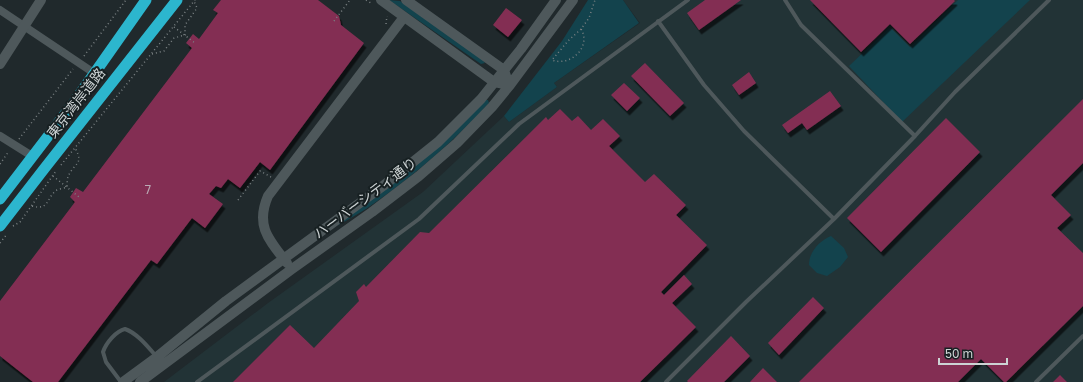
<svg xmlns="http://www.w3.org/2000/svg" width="1083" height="382" font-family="'Golos Text','Noto Sans JP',sans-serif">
	<defs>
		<filter id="shadow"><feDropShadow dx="2.5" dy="4.5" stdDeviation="0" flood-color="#0009"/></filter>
	</defs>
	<rect width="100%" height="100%" fill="#20292c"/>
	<path fill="#223336" d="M 623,0 L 1083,0 L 1083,382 L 164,382 L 268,303 L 423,192 L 504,116 L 509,122 L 557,87 L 554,83 L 640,23 Z"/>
	<path fill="#13434d" d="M 389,0 L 400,1 L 482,59 L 485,63 L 481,64 Z
		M 588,0 L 623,0 L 639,23 L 554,83 L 557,87 L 509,122 L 504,116 L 562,41 Z
		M 958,0 L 1030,0 L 902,122 L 849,66 L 890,27 L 910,47 Z
		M 486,100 L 488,100 L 489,103 C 455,140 417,173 376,202 C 364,211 350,218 337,226 Z
		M 831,236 L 844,248 L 848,257 L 840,267 L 827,276 L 817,273 L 809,265 C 809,252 819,241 831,236 Z"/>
	<path fill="#832f53" filter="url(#shadow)" d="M 221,0 L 318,0 L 339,16 L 341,25 L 364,43 L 270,170 L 260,162 L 240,188 L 228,179 L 221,188 L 216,186 L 209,194 L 223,204 L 205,228 L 192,218 L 157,264 L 151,260 L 58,382 L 33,382 L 0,356 L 0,301 L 75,202 L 70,197 L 76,188 L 83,192 L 192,48 L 186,43 L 193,34 L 199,39 L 218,13 L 213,10 Z
		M 705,0 L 741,0 L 699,30 L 687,13 Z
		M 810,0 L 954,0 L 955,1 L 910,44 L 890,24 L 861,52 Z
		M 506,8 L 522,20 L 508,37 L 493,25 Z
		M 645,63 L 684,103 L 670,116 L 631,76 Z
		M 749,72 L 756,83 L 739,95 L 732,85 Z
		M 624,83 L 640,98 L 627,111 L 611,95 Z
		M 830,91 L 841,106 L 807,130 L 802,123 L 788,133 L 782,125 Z
		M 1083,99 L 1083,163 L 1051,195 L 1071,215 L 1057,228 L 1083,253 L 1083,306 L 1006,382 L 1004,382 L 981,359 L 958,382 L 799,382 Z
		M 560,109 L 572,121 L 578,116 L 591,130 L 603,119 L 620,136 L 609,146 L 645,182 L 654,174 L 686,205 L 676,215 L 707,245 L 661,292 L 664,295 L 684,275 L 692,284 L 672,303 L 696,327 L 640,382 L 233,382 L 290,325 L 314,348 L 359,301 L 356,292 L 364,284 L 366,287 L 420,232 L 429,233 L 546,117 L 548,120 Z
		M 946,118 L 980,152 L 881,252 L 847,218 Z
		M 813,297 L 824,308 L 779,355 L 768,343 Z
		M 731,336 L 750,356 L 724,382 L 688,382 L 687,381 Z
		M 763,368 L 777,382 L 750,382 Z
		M 1060,375 L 1067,382 L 1053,382 Z"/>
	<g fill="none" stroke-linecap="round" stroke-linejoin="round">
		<path stroke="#7a8183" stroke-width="1.5" stroke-dasharray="1 3" stroke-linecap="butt" d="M 366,0 L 371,3
			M 334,21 L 350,0
			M 386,24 L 387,16
			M 174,27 L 195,43
			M 581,29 L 568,41 L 552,60 C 570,67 592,47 581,29 L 589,18 L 595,0
			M 152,54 L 164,51 L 174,38 L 185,35 L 185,25 L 197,8 L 194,1
			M 84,56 L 126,0
			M 19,139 L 73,69
			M 0,164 L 9,151
			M 61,165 L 195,0
			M 53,176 L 79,197
			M 238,200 L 260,171 L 271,177
			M 32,206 C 50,211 46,197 57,190 C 60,189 64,188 67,187 C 67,185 67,180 68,177 C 73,163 85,165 75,148
			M 13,226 L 20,222 L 56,171
			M 0,243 L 7,234"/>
		<path stroke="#4e585b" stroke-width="4" d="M 785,0 L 801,25 L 915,136
			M 658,21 L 704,85 L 744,131 L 834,219
			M 121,382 L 106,362 L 103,352 C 106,343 116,331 125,329 C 137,333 148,347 156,356
			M 197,382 L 419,219 L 519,124 L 688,0
			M 666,382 L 746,302 L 834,219 L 915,136 L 955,92 L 1049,0
			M 1036,382 L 1083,336"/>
		<path stroke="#4e585b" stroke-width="8" d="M 0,10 L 94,73
			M 0,136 L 32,156"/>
		<path stroke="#4e585b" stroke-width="10" d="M 381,0 L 494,82 L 510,85
			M 406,0 L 504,70 L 506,76
			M 0,64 L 41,0
			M 287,263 C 269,240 255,226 268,196 L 404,17
			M 123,382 L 157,357 L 226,301 L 383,186 L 438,142 L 481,99 L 521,49 L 556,0
			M 140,382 L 292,269 L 372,212 L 419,176 L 457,143 L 492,107 L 510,85 L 573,0"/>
		<path stroke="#2cb6ce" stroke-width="11" d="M 0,199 L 75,101 L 146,0
			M 0,226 L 44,169 L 177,0"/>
	</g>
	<g text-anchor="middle" stroke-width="4" stroke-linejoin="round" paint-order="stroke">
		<g font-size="12" fill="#baaab4">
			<text x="148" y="194">7</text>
		</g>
		<g font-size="14" fill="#cdd3d4" stroke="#172022">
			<text transform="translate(76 103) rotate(-52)" y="5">東京湾岸道路</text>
			<text transform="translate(365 198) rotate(-37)" y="5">ハーバーシティ通り</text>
		</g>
	</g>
	<path d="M939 358v6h68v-6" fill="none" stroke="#cdd3d4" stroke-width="2"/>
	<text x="945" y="358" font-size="12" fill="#cdd3d4" stroke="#172022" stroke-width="3" paint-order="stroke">50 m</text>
</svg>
